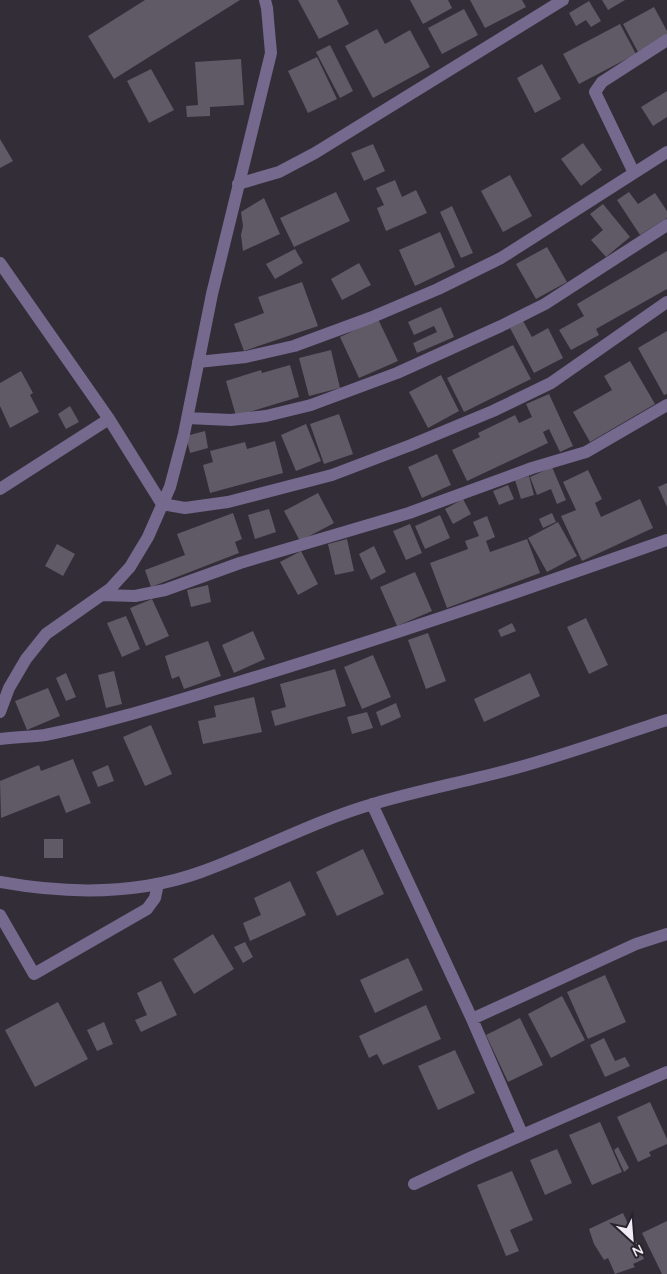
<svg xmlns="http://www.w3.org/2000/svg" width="667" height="1274" font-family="Quicksand,sans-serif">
	<rect width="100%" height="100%" fill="#332d38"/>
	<path fill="#605966" d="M 145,0 L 240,0 L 114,79 L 88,36 Z
		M 298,0 L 337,0 L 349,24 L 319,39 Z
		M 410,0 L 448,0 L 452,8 L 423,24 Z
		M 470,0 L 522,0 L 526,7 L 485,28 Z
		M 602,0 L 625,0 L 608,10 Z
		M 589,1 L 601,21 L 591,27 L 586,20 L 576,26 L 569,13 Z
		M 654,7 L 667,31 L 667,36 L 638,52 L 623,24 Z
		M 464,9 L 478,35 L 442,54 L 428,28 Z
		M 620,24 L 636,54 L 579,84 L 563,54 Z
		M 377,29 L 385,44 L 410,30 L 430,67 L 373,98 L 345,46 Z
		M 330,45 L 353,91 L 340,98 L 316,52 Z
		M 317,57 L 337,99 L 308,113 L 288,71 Z
		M 241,59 L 244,105 L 210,107 L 210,116 L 187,117 L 186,106 L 198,105 L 195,62 Z
		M 542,64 L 561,99 L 535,113 L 517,78 Z
		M 151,69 L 174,110 L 149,123 L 127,81 Z
		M 667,91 L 667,117 L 653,126 L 641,107 Z
		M 0,139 L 13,161 L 0,168 Z
		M 583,143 L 602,170 L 581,186 L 561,159 Z
		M 373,144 L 385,171 L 364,181 L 351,153 Z
		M 510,175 L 532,216 L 503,232 L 481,191 Z
		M 395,180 L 402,197 L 416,190 L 427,213 L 386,231 L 377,208 L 384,205 L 376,188 Z
		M 336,192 L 350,221 L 294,247 L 280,218 Z
		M 629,192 L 638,204 L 655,193 L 667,211 L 667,218 L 640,235 L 617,200 Z
		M 264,198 L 280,234 L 243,251 L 241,235 L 243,226 L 241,212 Z
		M 603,204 L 630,237 L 606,257 L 591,240 L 603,230 L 590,214 Z
		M 452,206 L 473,253 L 461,258 L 440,212 Z
		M 440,232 L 455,267 L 415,286 L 399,250 Z
		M 547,247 L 567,282 L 536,299 L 516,264 Z
		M 295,249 L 303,263 L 275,279 L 266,264 Z
		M 667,251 L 667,289 L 596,329 L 599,335 L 571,350 L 559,330 L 584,316 L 577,304 Z
		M 359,263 L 371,285 L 342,300 L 331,279 Z
		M 302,282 L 318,326 L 244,351 L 234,324 L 264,313 L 258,297 Z
		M 441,307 L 454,337 L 417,353 L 413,343 L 437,332 L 434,326 L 414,335 L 408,322 Z
		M 378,319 L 398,361 L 359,378 L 340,337 Z
		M 523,321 L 532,337 L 548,328 L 563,358 L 534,373 L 510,328 Z
		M 667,331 L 667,394 L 664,395 L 638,348 Z
		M 513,345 L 531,379 L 464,412 L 447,378 Z
		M 331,350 L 340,388 L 309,396 L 299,358 Z
		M 630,361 L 655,404 L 590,442 L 573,412 L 612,390 L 604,376 Z
		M 290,365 L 299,397 L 236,416 L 226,381 L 261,370 L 262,373 Z
		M 21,371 L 33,393 L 30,395 L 39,412 L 10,428 L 0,406 L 0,383 Z
		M 441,375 L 459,411 L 428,428 L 409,392 Z
		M 549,394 L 573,446 L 560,452 L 549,429 L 543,432 L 548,443 L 467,481 L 452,450 L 480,437 L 478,433 L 515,415 L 519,423 L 532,417 L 526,404 Z
		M 70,406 L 79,422 L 66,429 L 58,414 Z
		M 339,414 L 353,454 L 324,464 L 310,424 Z
		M 306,424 L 321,461 L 296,471 L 281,435 Z
		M 205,431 L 208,448 L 190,453 L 186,436 Z
		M 275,441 L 283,473 L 210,493 L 203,465 L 213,462 L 210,451 L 245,442 L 247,449 Z
		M 437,454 L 451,485 L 422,498 L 408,467 Z
		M 552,467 L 566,500 L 557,504 L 551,489 L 537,495 L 530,477 Z
		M 588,470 L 602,499 L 595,503 L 601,517 L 640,499 L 653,528 L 582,561 L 561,516 L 576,510 L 563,482 Z
		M 529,476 L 534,495 L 521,499 L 515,480 Z
		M 667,483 L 667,507 L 658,487 Z
		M 508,485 L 514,499 L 499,505 L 493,491 Z
		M 318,493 L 334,523 L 300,541 L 284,511 Z
		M 463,499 L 471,514 L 453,524 L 445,509 Z
		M 269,509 L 276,532 L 255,539 L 248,515 Z
		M 233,513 L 242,539 L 235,542 L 239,553 L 151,587 L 145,570 L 185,555 L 177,534 Z
		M 552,513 L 556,522 L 543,528 L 539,519 Z
		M 440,515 L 450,538 L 425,549 L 415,526 Z
		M 487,516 L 495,537 L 486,541 L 490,552 L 527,539 L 540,573 L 447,608 L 430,563 L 468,549 L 465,541 L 479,536 L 473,522 Z
		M 558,522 L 577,556 L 547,572 L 528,538 Z
		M 410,524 L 422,553 L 406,560 L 393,531 Z
		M 347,539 L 354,571 L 335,575 L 328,544 Z
		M 57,544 L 75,554 L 63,576 L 45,566 Z
		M 374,546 L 386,572 L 371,580 L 359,554 Z
		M 301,551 L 318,584 L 298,595 L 280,562 Z
		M 415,572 L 432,611 L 397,626 L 380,587 Z
		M 208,585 L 211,602 L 191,607 L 187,590 Z
		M 152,599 L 169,636 L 146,646 L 130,608 Z
		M 126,616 L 140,649 L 122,657 L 107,623 Z
		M 586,618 L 608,665 L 589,674 L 567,627 Z
		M 512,623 L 516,631 L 501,637 L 498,630 Z
		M 253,631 L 265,659 L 234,673 L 222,645 Z
		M 428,633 L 446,681 L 426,689 L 408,640 Z
		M 208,641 L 221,676 L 184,689 L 179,676 L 172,679 L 165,656 Z
		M 373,655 L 391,697 L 362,709 L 344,667 Z
		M 335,669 L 346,706 L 275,726 L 271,711 L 286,707 L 280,684 Z
		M 114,671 L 122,704 L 106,708 L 98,675 Z
		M 66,673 L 76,697 L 66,701 L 56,678 Z
		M 530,673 L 540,696 L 484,722 L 474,699 Z
		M 48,688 L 60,716 L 27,730 L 15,701 Z
		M 254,697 L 262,732 L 203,744 L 198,721 L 216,717 L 214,706 Z
		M 396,703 L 401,717 L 381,726 L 376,712 Z
		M 367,712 L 373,728 L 352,734 L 347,717 Z
		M 151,725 L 172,774 L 145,786 L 123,737 Z
		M 73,759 L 91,803 L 66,813 L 59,795 L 1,818 L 0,781 L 39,765 L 41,771 Z
		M 108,765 L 114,781 L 98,787 L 92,772 Z
		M 44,839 L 63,839 L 63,858 L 44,858 Z
		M 363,849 L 384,894 L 337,916 L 316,872 Z
		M 290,881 L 306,915 L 250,941 L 243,923 L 261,915 L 254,898 Z
		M 213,934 L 234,969 L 194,994 L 173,959 Z
		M 245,942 L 253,957 L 243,963 L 234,947 Z
		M 408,958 L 423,990 L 375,1013 L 360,980 Z
		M 605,975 L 626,1022 L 588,1039 L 567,992 Z
		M 161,981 L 177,1015 L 141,1032 L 135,1020 L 147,1015 L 137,993 Z
		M 562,996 L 585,1040 L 551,1058 L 528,1014 Z
		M 58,1002 L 88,1059 L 35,1087 L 5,1030 Z
		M 426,1005 L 441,1039 L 383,1065 L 377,1054 L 369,1058 L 359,1036 Z
		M 520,1018 L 543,1065 L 508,1082 L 486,1035 Z
		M 104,1022 L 113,1044 L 97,1051 L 87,1030 Z
		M 604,1038 L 615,1061 L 625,1057 L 630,1066 L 605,1077 L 590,1045 Z
		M 455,1050 L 475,1093 L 438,1110 L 418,1066 Z
		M 650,1102 L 667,1139 L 667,1144 L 649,1152 L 651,1156 L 638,1162 L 617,1117 Z
		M 600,1122 L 622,1172 L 592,1185 L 569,1135 Z
		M 618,1147 L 629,1168 L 624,1172 L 614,1150 Z
		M 557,1149 L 572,1183 L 545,1195 L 530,1160 Z
		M 512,1171 L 533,1220 L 510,1230 L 519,1251 L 506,1256 L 477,1185 Z
		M 623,1213 L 644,1259 L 633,1264 L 635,1267 L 615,1274 L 608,1258 L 604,1260 L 594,1244 L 589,1229 Z
		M 667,1221 L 667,1274 L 662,1274 L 642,1233 Z"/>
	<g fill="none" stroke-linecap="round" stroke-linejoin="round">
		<path stroke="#75698d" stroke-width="12" d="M 634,173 L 595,92 L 602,82 L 667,40
			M 238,184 L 279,172 L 315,153 L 563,0
			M 0,263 L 109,419 L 162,504 L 185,508 L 228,502 L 332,475 L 411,445 L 493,411 L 551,383 L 667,302
			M 198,362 L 246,357 L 294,346 L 370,318 L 438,289 L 501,258 L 667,152
			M 187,418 L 231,420 L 266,416 L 311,405 L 397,373 L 501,326 L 545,304 L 667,225
			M 0,489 L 109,419
			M 101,595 L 135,596 L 165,590 L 240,563 L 409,513 L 532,468 L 586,452 L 667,405
			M 0,712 L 9,688 L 26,659 L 46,634 L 110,589 L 130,567 L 148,537 L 170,487 L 184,434 L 212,294 L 271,53 L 267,8 L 265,0
			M 0,739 C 15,737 31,737 45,735 C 111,722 175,701 239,682 C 383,639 525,590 667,540
			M 372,804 L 472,1019 L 522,1134
			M 0,882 C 66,894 137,895 201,872 C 259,851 314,821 373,804 C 420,790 469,781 516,768 C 567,754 617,736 667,720
			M 0,915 L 34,974 L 147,909 L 155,898 L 158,884
			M 472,1019 L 636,944 L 667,934
			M 414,1184 L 472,1157 L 667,1072"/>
	</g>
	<g transform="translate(632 1239) rotate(154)" stroke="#29232e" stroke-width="4" paint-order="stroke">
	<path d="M0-4L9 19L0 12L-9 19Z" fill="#f0ecf3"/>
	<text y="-8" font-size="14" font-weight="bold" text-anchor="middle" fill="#f0ecf3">N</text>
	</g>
</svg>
